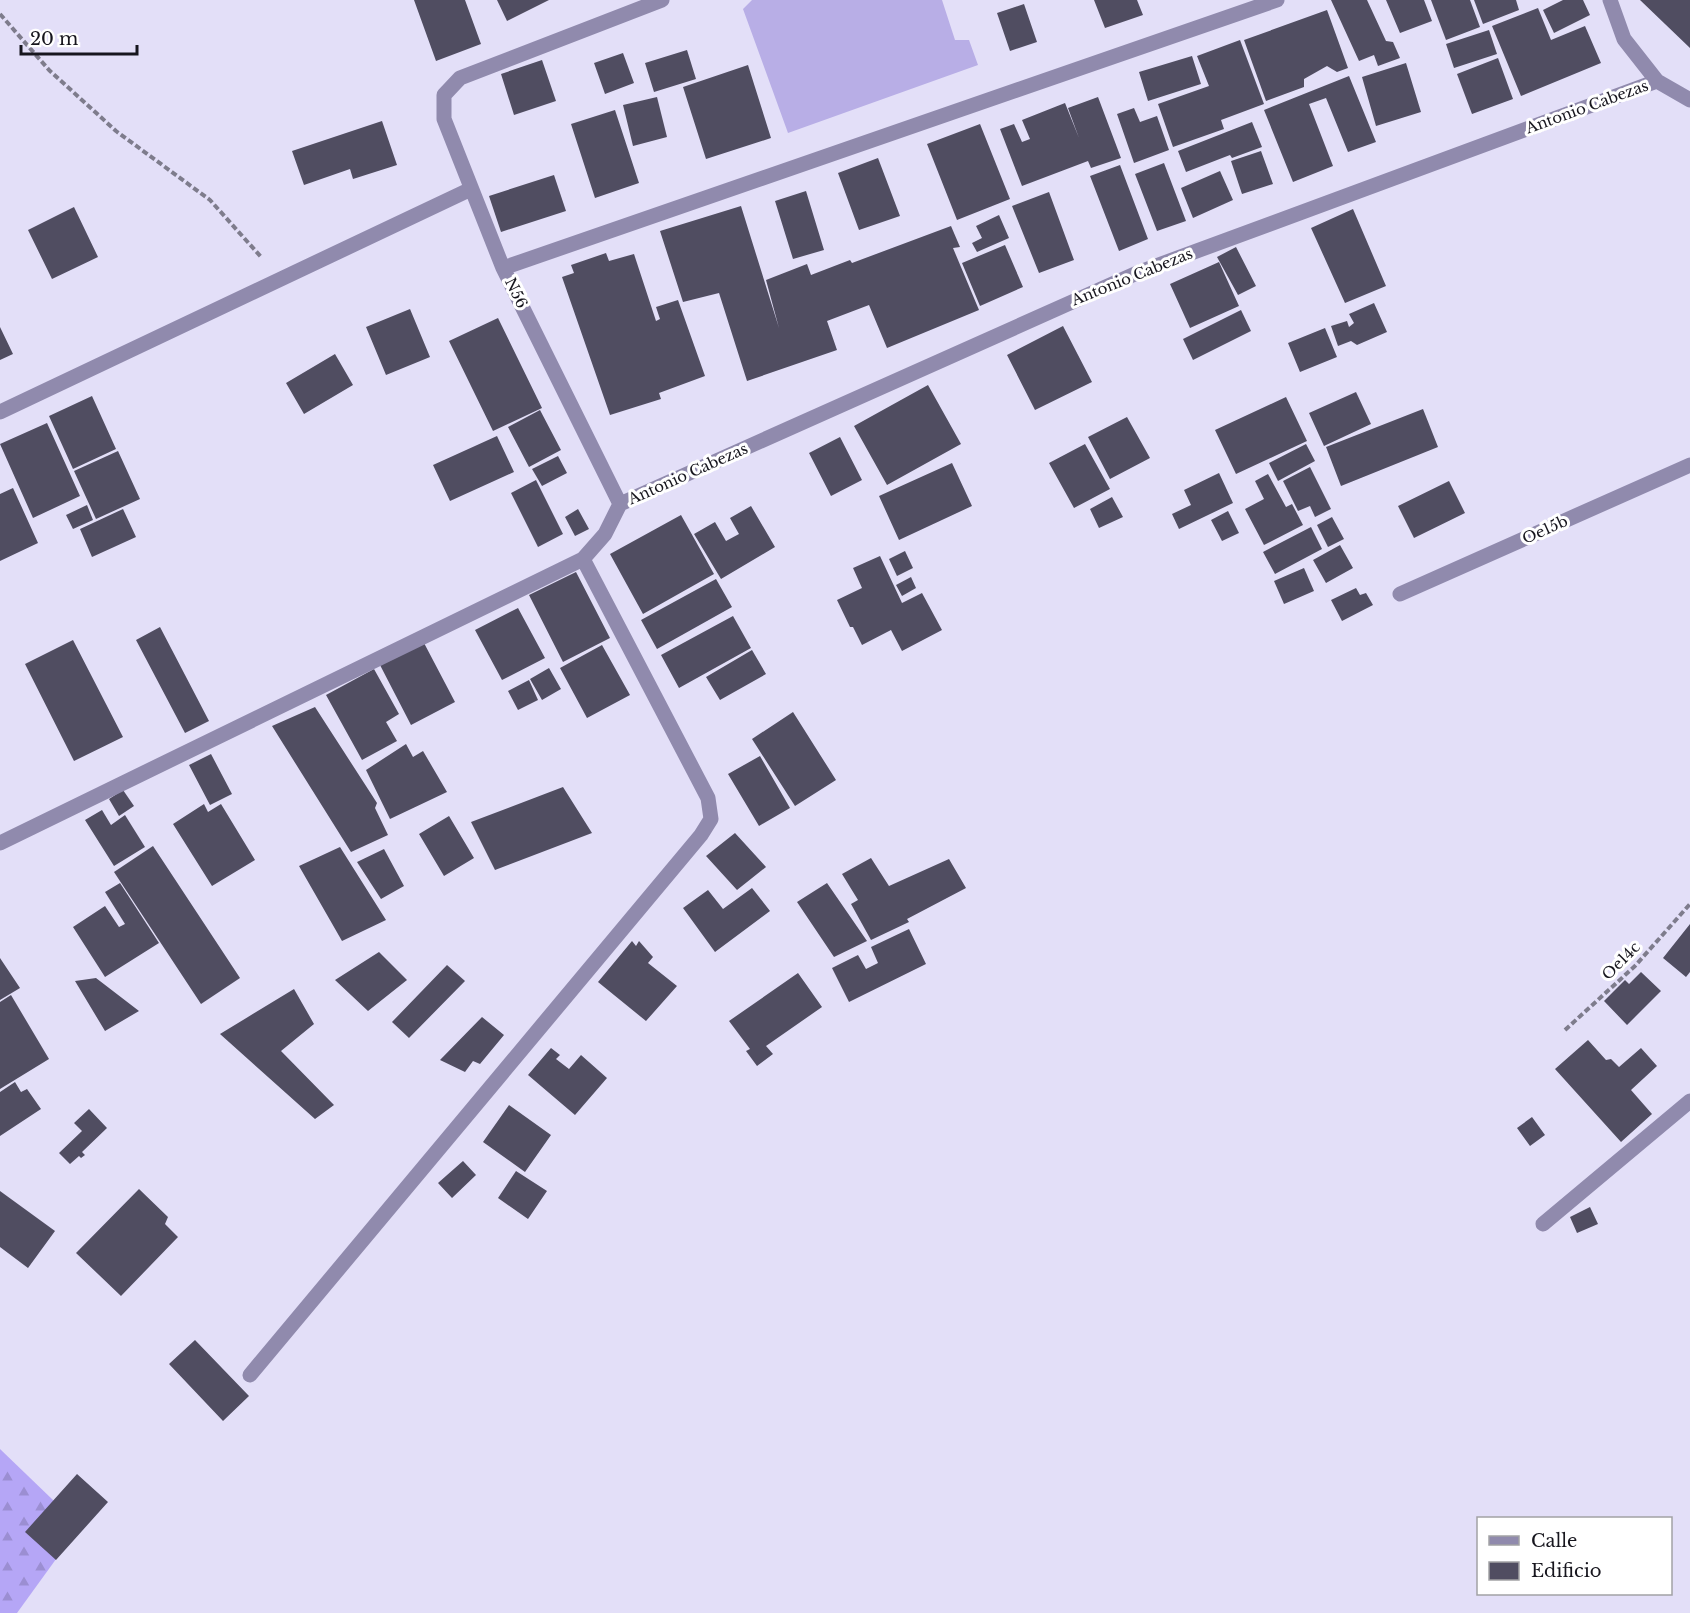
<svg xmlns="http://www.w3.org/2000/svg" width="1690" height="1613" font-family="'Libre Baskerville',serif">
	<defs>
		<pattern id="forest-firs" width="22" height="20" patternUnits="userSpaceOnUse" patternTransform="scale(1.5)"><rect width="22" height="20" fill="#b5a6f6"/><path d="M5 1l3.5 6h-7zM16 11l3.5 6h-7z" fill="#9b8ed2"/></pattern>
	</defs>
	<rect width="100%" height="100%" fill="#e3dff8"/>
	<path fill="url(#forest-firs)" d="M 0,1449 L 80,1526 L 17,1613 L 0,1613 Z"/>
	<path fill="#b8aee6" d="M 752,0 L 942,0 L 955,40 L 969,40 L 978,65 L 788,133 L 743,9 Z"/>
	<path fill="#504d61" d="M 414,0 L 465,0 L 481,44 L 436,61 Z
		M 497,0 L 549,0 L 507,21 Z
		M 1094,0 L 1137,0 L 1143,15 L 1105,28 Z
		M 1331,0 L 1367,0 L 1386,41 L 1393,42 L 1400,58 L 1378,66 L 1374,55 L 1359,61 Z
		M 1386,0 L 1424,0 L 1432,21 L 1400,33 Z
		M 1431,0 L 1470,0 L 1480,27 L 1446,40 Z
		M 1474,0 L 1516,0 L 1519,10 L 1483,24 Z
		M 1563,0 L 1583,0 L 1590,15 L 1554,33 L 1543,10 Z
		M 1640,0 L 1690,0 L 1690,48 Z
		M 1024,4 L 1037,42 L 1010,51 L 997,13 Z
		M 1538,8 L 1551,40 L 1585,26 L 1601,63 L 1521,96 L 1492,26 Z
		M 1327,10 L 1348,68 L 1337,72 L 1327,66 L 1304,79 L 1304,87 L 1266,101 L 1244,40 Z
		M 1489,30 L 1497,54 L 1454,68 L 1446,44 Z
		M 1240,40 L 1264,104 L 1221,120 L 1224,129 L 1173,147 L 1158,104 L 1209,86 L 1197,56 Z
		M 687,50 L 696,79 L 654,92 L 645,63 Z
		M 623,53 L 634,83 L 605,94 L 594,63 Z
		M 1192,56 L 1201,84 L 1148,101 L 1139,72 Z
		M 1498,58 L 1513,99 L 1472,114 L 1457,74 Z
		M 542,60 L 556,101 L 514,115 L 501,74 Z
		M 1406,63 L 1421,112 L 1376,126 L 1362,77 Z
		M 748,65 L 771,138 L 706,159 L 683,87 Z
		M 1349,76 L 1376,142 L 1348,152 L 1326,98 L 1309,104 L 1333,166 L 1293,182 L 1264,110 Z
		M 657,97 L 667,137 L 633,146 L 623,105 Z
		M 1098,97 L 1121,158 L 1091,168 L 1088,161 L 1022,186 L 1000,129 L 1014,124 L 1022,142 L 1030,139 L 1022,120 L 1065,103 L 1079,138 L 1068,108 Z
		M 1134,108 L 1140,122 L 1157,116 L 1169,150 L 1134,163 L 1117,114 Z
		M 615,110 L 639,183 L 595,198 L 571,124 Z
		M 382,121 L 397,165 L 353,179 L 350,169 L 304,185 L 292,151 Z
		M 1252,122 L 1262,147 L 1232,158 L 1230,155 L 1186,172 L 1178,151 Z
		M 980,124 L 1010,199 L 957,220 L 927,144 Z
		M 1261,151 L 1273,184 L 1242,194 L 1231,161 Z
		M 878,158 L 900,216 L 859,230 L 838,173 Z
		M 1164,163 L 1186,221 L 1157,231 L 1135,174 Z
		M 1120,165 L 1148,239 L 1119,251 L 1090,176 Z
		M 1220,171 L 1233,200 L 1193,218 L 1181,188 Z
		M 554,175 L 566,211 L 501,232 L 489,196 Z
		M 806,191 L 824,250 L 793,259 L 775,201 Z
		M 1049,192 L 1074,260 L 1039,273 L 1012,206 Z
		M 741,206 L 779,328 L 766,280 L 807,264 L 811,275 L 850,260 L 852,263 L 951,226 L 960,247 L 953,248 L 979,310 L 887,348 L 869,305 L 827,321 L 837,350 L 747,381 L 719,293 L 683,302 L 660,231 Z
		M 74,207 L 98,257 L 52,279 L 28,230 Z
		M 1353,209 L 1386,286 L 1345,303 L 1311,228 Z
		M 999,215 L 1009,238 L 977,252 L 972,243 L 982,238 L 976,226 Z
		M 1005,245 L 1023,287 L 980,306 L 962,263 Z
		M 1236,247 L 1256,286 L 1238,295 L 1217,257 Z
		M 606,253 L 609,261 L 634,254 L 656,321 L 660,319 L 656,307 L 678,300 L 705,376 L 659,393 L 661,399 L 610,415 L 562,277 L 574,273 L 571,265 Z
		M 1219,262 L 1239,306 L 1190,328 L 1170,284 Z
		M 1374,303 L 1387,332 L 1357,345 L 1351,341 L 1338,346 L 1331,326 L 1347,321 L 1349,327 L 1354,323 L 1349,314 Z
		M 410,309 L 430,357 L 386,375 L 366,327 Z
		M 1241,310 L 1251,331 L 1193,360 L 1183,339 Z
		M 498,318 L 542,408 L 493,431 L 449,341 Z
		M 1063,326 L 1092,382 L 1035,410 L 1007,355 Z
		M 0,327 L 13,354 L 0,360 Z
		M 1325,328 L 1337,357 L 1300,372 L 1288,343 Z
		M 335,354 L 353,385 L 304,414 L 286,383 Z
		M 928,385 L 961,444 L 887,485 L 854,426 Z
		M 1356,392 L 1371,424 L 1324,446 L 1309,413 Z
		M 92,396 L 116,449 L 73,469 L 49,416 Z
		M 1286,397 L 1307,441 L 1236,474 L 1215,430 Z
		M 1423,409 L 1438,447 L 1341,486 L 1326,447 Z
		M 540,410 L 561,450 L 529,467 L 508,427 Z
		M 1127,417 L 1150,458 L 1110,479 L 1088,437 Z
		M 47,423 L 80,496 L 33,518 L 0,444 Z
		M 497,436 L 514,472 L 450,501 L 433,465 Z
		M 840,437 L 862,480 L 831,496 L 809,453 Z
		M 1085,444 L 1110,489 L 1074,508 L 1049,463 Z
		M 1306,444 L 1315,461 L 1278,481 L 1269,463 Z
		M 118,451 L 140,499 L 96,519 L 74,471 Z
		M 558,456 L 567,473 L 542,486 L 532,469 Z
		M 952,463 L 972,506 L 899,540 L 879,496 Z
		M 1310,467 L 1331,509 L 1315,517 L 1310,506 L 1298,511 L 1283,481 Z
		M 1219,473 L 1233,503 L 1179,529 L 1172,514 L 1191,505 L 1184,490 Z
		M 1268,474 L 1286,507 L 1292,504 L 1303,525 L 1264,545 L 1245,509 L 1264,499 L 1255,481 Z
		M 536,480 L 563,534 L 538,547 L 511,493 Z
		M 1449,481 L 1465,513 L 1414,538 L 1398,506 Z
		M 13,488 L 38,543 L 0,561 L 0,494 Z
		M 1112,497 L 1123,517 L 1099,528 L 1090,509 Z
		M 87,505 L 93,520 L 73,529 L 66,515 Z
		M 751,506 L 775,547 L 721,579 L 694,534 L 715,522 L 726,541 L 739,534 L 730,518 Z
		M 123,509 L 136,537 L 92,557 L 80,529 Z
		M 578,509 L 589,529 L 575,536 L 565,517 Z
		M 1228,511 L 1239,533 L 1222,541 L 1211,520 Z
		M 681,515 L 714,574 L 643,614 L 610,554 Z
		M 1332,517 L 1344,539 L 1328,547 L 1317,525 Z
		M 1311,527 L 1322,549 L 1275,574 L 1263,552 Z
		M 1340,545 L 1353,568 L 1326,583 L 1313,560 Z
		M 905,551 L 913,568 L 897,576 L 889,559 Z
		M 880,556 L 902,603 L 922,593 L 942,630 L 902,651 L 891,630 L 862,645 L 853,627 L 850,627 L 837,600 L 862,588 L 853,568 Z
		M 1304,568 L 1314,591 L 1284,604 L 1274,581 Z
		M 576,572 L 610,638 L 563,662 L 529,595 Z
		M 911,577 L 916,588 L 902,596 L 896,585 Z
		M 716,579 L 732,607 L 657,649 L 641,620 Z
		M 1356,588 L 1360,595 L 1366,593 L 1373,605 L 1342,621 L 1331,600 Z
		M 518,608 L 545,658 L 502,680 L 475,630 Z
		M 733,616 L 751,648 L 679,688 L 661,655 Z
		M 160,627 L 209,721 L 185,733 L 136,640 Z
		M 73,640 L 123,737 L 74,761 L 25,664 Z
		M 424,643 L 455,702 L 411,725 L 380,665 Z
		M 602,645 L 630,695 L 587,718 L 560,668 Z
		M 752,650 L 766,674 L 720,700 L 706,677 Z
		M 549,668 L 561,689 L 542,700 L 530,679 Z
		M 374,669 L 399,714 L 386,722 L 397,741 L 362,760 L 326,695 Z
		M 529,680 L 538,700 L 518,710 L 508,691 Z
		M 315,707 L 377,803 L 375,808 L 388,835 L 351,852 L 272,726 Z
		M 793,712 L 836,780 L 795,806 L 752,739 Z
		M 406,744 L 413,757 L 423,751 L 447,792 L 390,819 L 366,770 Z
		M 211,754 L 232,794 L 210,805 L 189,765 Z
		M 760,756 L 790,808 L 759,826 L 728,774 Z
		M 563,787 L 592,833 L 495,870 L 471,822 Z
		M 123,790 L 134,806 L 119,816 L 109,799 Z
		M 204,804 L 208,812 L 221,804 L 255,860 L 212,886 L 173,824 Z
		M 102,810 L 111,825 L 125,815 L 145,847 L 114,866 L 85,820 Z
		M 449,816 L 474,858 L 444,876 L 419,834 Z
		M 735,833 L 766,867 L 737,890 L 706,856 Z
		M 153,846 L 240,978 L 201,1004 L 114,872 Z
		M 340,847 L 386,920 L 342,941 L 299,866 Z
		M 384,849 L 404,886 L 381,899 L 357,862 Z
		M 871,858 L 889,886 L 949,859 L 966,888 L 907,919 L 909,922 L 871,940 L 851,904 L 858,900 L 842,874 Z
		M 120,883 L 159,943 L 105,977 L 73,927 L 105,906 L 119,927 L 125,924 L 105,892 Z
		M 827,883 L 867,941 L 834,957 L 797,902 Z
		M 752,888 L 770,911 L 715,952 L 683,908 L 708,890 L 723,909 Z
		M 1690,924 L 1690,972 L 1686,977 L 1663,958 Z
		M 909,929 L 926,964 L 849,1002 L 832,968 L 858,955 L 866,969 L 878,963 L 871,947 Z
		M 632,941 L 636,946 L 639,941 L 653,957 L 648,963 L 677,986 L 646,1021 L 598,982 Z
		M 379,952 L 407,980 L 368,1011 L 335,980 Z
		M 0,958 L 20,988 L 0,1000 Z
		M 447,965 L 465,981 L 409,1038 L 392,1022 Z
		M 1641,972 L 1661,991 L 1627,1025 L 1604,1001 L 1625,980 L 1629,984 Z
		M 798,973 L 822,1007 L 766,1046 L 773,1054 L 757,1066 L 746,1051 L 750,1049 L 729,1021 Z
		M 96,978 L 139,1011 L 105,1031 L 75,981 Z
		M 294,989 L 314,1024 L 281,1051 L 334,1105 L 315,1119 L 220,1034 Z
		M 11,995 L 49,1059 L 0,1089 L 0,1002 Z
		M 482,1017 L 504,1035 L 480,1064 L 473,1061 L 465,1072 L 440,1060 Z
		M 1588,1040 L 1606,1060 L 1611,1059 L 1619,1067 L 1641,1048 L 1657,1066 L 1631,1090 L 1652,1114 L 1621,1142 L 1555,1069 Z
		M 551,1048 L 560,1055 L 556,1059 L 569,1069 L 581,1055 L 607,1078 L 575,1115 L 528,1075 Z
		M 15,1082 L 21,1092 L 27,1089 L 41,1109 L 0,1136 L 0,1092 Z
		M 509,1105 L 551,1135 L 525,1172 L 483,1142 Z
		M 89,1109 L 107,1128 L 82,1152 L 85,1155 L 81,1158 L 79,1156 L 70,1164 L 59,1153 L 82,1131 L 74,1123 Z
		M 1532,1117 L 1545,1135 L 1530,1146 L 1517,1128 Z
		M 463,1161 L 476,1175 L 452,1198 L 438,1183 Z
		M 516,1171 L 547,1191 L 528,1219 L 498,1198 Z
		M 139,1189 L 168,1217 L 165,1224 L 178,1237 L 121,1296 L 76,1253 Z
		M 0,1191 L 55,1231 L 28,1268 L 0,1247 Z
		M 1590,1207 L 1598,1224 L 1577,1233 L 1570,1217 Z
		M 195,1340 L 249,1396 L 223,1421 L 169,1364 Z
		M 77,1474 L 108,1502 L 56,1560 L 25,1532 Z"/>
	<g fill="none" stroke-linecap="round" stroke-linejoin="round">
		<path stroke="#7e7c8c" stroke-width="4" stroke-dasharray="6 3" stroke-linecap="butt" d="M 0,14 L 49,70 L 116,131 L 210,200 L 262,258
			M 1565,1030 L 1635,966 L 1690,904"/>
		<path stroke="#908aad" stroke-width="15" d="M 1610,0 L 1624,39 L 1657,81 L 1690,100
			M 503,268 L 1277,0
			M 0,412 L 471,189
			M 620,504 L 1137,273 L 1657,81
			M 620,504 L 503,268 L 444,119 L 444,95 L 460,78 L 662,0
			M 1400,594 L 1690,465
			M 0,843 L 583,559 L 605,534 L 620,504
			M 1543,1224 L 1690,1101
			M 250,1375 L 701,835 L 711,819 L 708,798 L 583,559"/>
	</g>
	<g text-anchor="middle" stroke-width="6" stroke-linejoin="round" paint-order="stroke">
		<g font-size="15" fill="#17161e" stroke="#fff">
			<text transform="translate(1587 107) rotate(-20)" y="5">Antonio Cabezas</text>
			<text transform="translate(1132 277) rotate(-22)" y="5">Antonio Cabezas</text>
			<text transform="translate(516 293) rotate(64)" y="5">N56</text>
			<text transform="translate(688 474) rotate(-24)" y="5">Antonio Cabezas</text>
			<text transform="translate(1545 530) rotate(-24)" y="5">Oe15b</text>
			<text transform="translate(1621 961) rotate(-45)" y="5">Oe14c</text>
		</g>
	</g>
	<rect x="1477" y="1517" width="195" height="78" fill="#ffffff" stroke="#a2a2a5" stroke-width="1.5"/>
	<rect x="1489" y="1536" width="30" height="9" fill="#908aad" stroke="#a2a2a5" stroke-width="1.5"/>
	<text x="1531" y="1547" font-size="18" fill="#17161e">Calle</text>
	<rect x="1489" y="1562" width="30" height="18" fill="#504d61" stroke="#a2a2a5" stroke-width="1.5"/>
	<text x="1531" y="1577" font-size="18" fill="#17161e">Edificio</text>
	<path d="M21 45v9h116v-9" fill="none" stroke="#17161e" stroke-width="3"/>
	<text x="30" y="45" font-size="18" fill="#17161e" stroke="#ffffff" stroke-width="4.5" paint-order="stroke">20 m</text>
</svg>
